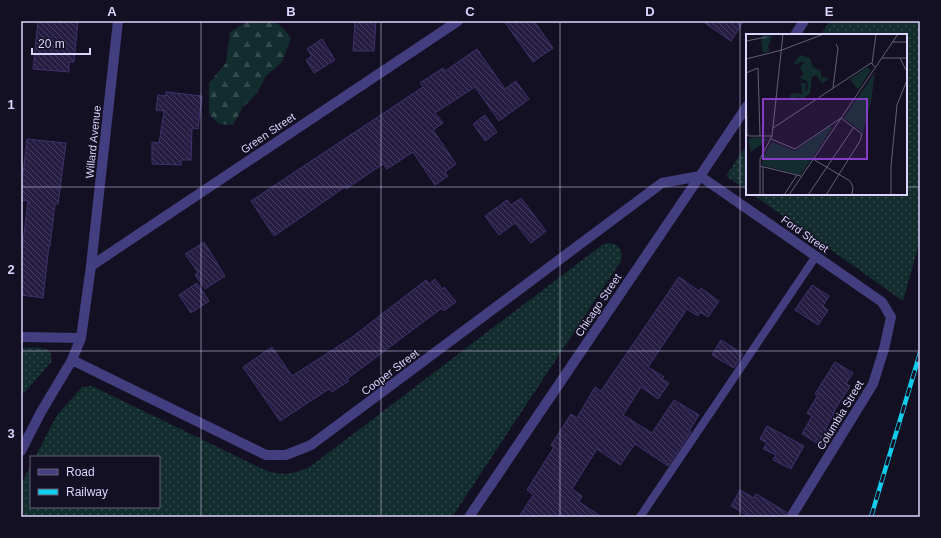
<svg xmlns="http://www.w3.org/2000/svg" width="941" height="538" font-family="Arial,sans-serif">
	<defs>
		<pattern id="grass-dots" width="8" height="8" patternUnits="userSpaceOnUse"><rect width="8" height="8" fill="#132c2d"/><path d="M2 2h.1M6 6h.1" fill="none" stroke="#354a4c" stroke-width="1.8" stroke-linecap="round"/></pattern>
		<pattern id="forest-firs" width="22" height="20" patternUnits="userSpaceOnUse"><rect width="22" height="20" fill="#132c2d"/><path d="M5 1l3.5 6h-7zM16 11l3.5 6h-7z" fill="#354a4c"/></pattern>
		<pattern id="building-back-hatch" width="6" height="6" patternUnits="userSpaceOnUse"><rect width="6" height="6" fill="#261d43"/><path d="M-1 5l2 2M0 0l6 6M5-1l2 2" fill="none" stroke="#453d5f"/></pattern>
	</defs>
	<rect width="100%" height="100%" fill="#141023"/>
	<path fill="url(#grass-dots)" d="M 830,21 L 920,21 L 920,240 L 903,301 L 752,194 L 906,194 L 906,35 L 820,35 Z
		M 747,144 L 747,190 L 726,176 Z
		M 607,243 C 618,243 624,250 621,261 L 452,517 L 21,517 L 21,484 L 31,465 L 31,507 L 159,507 L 159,457 L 35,457 L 57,415 L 82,387 L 92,386 L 267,471 C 283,476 296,474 311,466 L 602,245 Z
		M 21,348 C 28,348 43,346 49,351 C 51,353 51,357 52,361 L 26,391 L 21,395 Z"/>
	<path fill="url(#forest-firs)" d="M 248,21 C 271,21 277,18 291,38 L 282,62 L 266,76 L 257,93 L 243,107 L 233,125 L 219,124 L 209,114 L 209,83 L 226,63 L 230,32 Z"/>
	<path fill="url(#building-back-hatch)" stroke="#3f316d" d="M 38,21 L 78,21 L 74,62 L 69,62 L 69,72 L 33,69 Z
		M 355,21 L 376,21 L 374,51 L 353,51 Z
		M 504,21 L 534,21 L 553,48 L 533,62 Z
		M 702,21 L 744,21 L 731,41 Z
		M 322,39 L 335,60 L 314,73 L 306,60 L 312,56 L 307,49 Z
		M 477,49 L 505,89 L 516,81 L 529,99 L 499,121 L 475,87 L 435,113 L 443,123 L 433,130 L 456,164 L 445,172 L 448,176 L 435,185 L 413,152 L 387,169 L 383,164 L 346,189 L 345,187 L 274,236 L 251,201 L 423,87 L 420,83 L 443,68 L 445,71 Z
		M 166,92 L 202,96 L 198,129 L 192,128 L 191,160 L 181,160 L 181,165 L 152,164 L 152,142 L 159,143 L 164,111 L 156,110 L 158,95 L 166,96 Z
		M 485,115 L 497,132 L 485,141 L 473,124 Z
		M 27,139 L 66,143 L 58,204 L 55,204 L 50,246 L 49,246 L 43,298 L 21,295 L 21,260 L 28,201 L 21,200 L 21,174 L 23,174 Z
		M 521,198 L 546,231 L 531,243 L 515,223 L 499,235 L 485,216 L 507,200 L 511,205 Z
		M 204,242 L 225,276 L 205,289 L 195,275 L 198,272 L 185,254 Z
		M 679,277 L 699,291 L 701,288 L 719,301 L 708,317 L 700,312 L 698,316 L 687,309 L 648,367 L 664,377 L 662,379 L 669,383 L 658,399 L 641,387 L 623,415 L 652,433 L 674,400 L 699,415 L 689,431 L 691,432 L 668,466 L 635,444 L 620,465 L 597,449 L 572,489 L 582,496 L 579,502 L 602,517 L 519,517 L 533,495 L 527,490 L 554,447 L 551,445 L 571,414 L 577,418 L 595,387 L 601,391 Z
		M 435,279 L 442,289 L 444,287 L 456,302 L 444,311 L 442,308 L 347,379 L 349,381 L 332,392 L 329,389 L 280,421 L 243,367 L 272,347 L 292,376 L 351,338 L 426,280 L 429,284 Z
		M 197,283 L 209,301 L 191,313 L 179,295 Z
		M 812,285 L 829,296 L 823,306 L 828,310 L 818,325 L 795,310 Z
		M 721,340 L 743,354 L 734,368 L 712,355 Z
		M 835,362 L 853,373 L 846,383 L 850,386 L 833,413 L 834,413 L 825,430 L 830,432 L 822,446 L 802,434 L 812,416 L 807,413 L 818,395 L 815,394 Z
		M 767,426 L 804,446 L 791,469 L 773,460 L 776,455 L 763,449 L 767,443 L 760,439 Z
		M 740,490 L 754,498 L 756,494 L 786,512 L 785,517 L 750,517 L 731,506 Z"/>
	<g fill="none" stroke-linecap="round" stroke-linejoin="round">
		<path stroke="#433e7f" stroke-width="8" d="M 640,517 L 816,256"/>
		<path stroke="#433e7f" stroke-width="10" d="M 700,176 L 882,302 L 891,317 L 884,349 L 873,384 L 791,517
			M 91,266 L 458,21
			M 21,337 L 81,338
			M 72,360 L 266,455 L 286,455 L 311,445 L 662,183 L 700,176
			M 21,451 L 41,412 L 72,360 L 81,338 L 91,266 L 118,21
			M 469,517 L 700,176"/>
		<path stroke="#433e7f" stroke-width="10" d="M 795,35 L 804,21
			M 700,176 L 747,106"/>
		<g stroke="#10cced" stroke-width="4.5">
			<path id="rail" d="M 871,517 L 920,353"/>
		</g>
		<use href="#rail" stroke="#141023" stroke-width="3" stroke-dasharray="9" stroke-linecap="butt"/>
	</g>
	<path fill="none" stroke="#dbd4fc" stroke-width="1" stroke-opacity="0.55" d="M 201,21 L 201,517M 381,21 L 381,517M 560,21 L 560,517M 740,21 L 740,517M 21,187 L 747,187M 906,187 L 920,187M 21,351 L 920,351"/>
	<g text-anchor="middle" stroke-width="3" stroke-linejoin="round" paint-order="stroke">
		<g font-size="11" fill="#dbd4fc" stroke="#141023">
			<text transform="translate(268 133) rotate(-34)" y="4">Green Street</text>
			<text transform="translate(93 142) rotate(-84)" y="4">Willard Avenue</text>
			<text transform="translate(805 234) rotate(35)" y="4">Ford Street</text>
			<text transform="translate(598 305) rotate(-56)" y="4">Chicago Street</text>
			<text transform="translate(390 372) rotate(-37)" y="4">Cooper Street</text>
			<text transform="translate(840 415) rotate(-59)" y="4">Columbia Street</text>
		</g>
	</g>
	<g transform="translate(746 34)">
		<rect width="161" height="161" fill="#141023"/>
		<path d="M 121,33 L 125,36 L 112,56 L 104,45 ZM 129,38 L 125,68 L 117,98 L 98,84 ZM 84,92 L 86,94 L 55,141 L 16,131 L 18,121 L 26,108 L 49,117 ZM 10,103 L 22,105 L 5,118 L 2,105 Z" fill="#132c2d"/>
		<path d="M 17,0 L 26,2 L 22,13 L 24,17 L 17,19 L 15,8 ZM 54,21 L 64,24 L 67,33 L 75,37 L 75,43 L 82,44 L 82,46 L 76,49 L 70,41 L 66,43 L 64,59 L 57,65 L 53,63 L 48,65 L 43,63 L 46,59 L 56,60 L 55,48 L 60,50 L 59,59 L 62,53 L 61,47 L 53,44 L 58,40 L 54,34 L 59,27 L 47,31 Z" fill="#132c2d"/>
		<path fill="none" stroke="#645e7a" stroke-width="1" d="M 0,7 L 21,3M 146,8 L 161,8M 136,24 L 161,24M 154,24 L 161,38M 0,25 L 36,16 L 78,0M 126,30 L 130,0M 87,54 L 92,14 L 90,10M 27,94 L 125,29 L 129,33M 14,102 L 12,34 L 0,39 L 1,101 L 3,102 L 26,102M 25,105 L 49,115 L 95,84M 67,125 L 104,147 L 107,153 L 106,161M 14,132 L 55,142M 14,161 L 14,125 L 26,102 L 37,0M 17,161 L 17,133M 38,161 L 51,141M 43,161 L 152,0M 62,161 L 108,93M 80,161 L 114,107 L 116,100 L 95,84M 145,161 L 145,132 L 151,71 L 161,46"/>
		<path fill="#853dc5" fill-opacity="0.15" stroke="#853dc5" stroke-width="2" d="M 17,65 L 121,65 L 121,125 L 17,125 Z"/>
		<rect width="161" height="161" fill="none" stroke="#dbd4fc" stroke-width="2"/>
	</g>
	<rect width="941" height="538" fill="none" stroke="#141023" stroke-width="44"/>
	<rect x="30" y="456" width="130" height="52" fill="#141023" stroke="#645e7a"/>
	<rect x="38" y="469" width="20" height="6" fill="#433e7f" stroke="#645e7a"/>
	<text x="66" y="476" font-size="12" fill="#dbd4fc">Road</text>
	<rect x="38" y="489" width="20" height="6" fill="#10cced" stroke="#645e7a"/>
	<text x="66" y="496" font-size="12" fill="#dbd4fc">Railway</text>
	<path d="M32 48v6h58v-6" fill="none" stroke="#dbd4fc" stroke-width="2"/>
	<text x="38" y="48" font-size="12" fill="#dbd4fc" stroke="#141023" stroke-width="3" paint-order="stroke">20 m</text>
	<rect x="22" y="22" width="897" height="494" fill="none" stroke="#dbd4fc" stroke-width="1.5"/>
	<g font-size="13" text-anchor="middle" font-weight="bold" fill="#dbd4fc">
		<text x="112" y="16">A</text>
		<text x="291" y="16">B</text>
		<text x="470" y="16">C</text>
		<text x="650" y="16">D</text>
		<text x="829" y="16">E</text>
		<text x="11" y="109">1</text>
		<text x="11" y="274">2</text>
		<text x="11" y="438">3</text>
	</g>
</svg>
